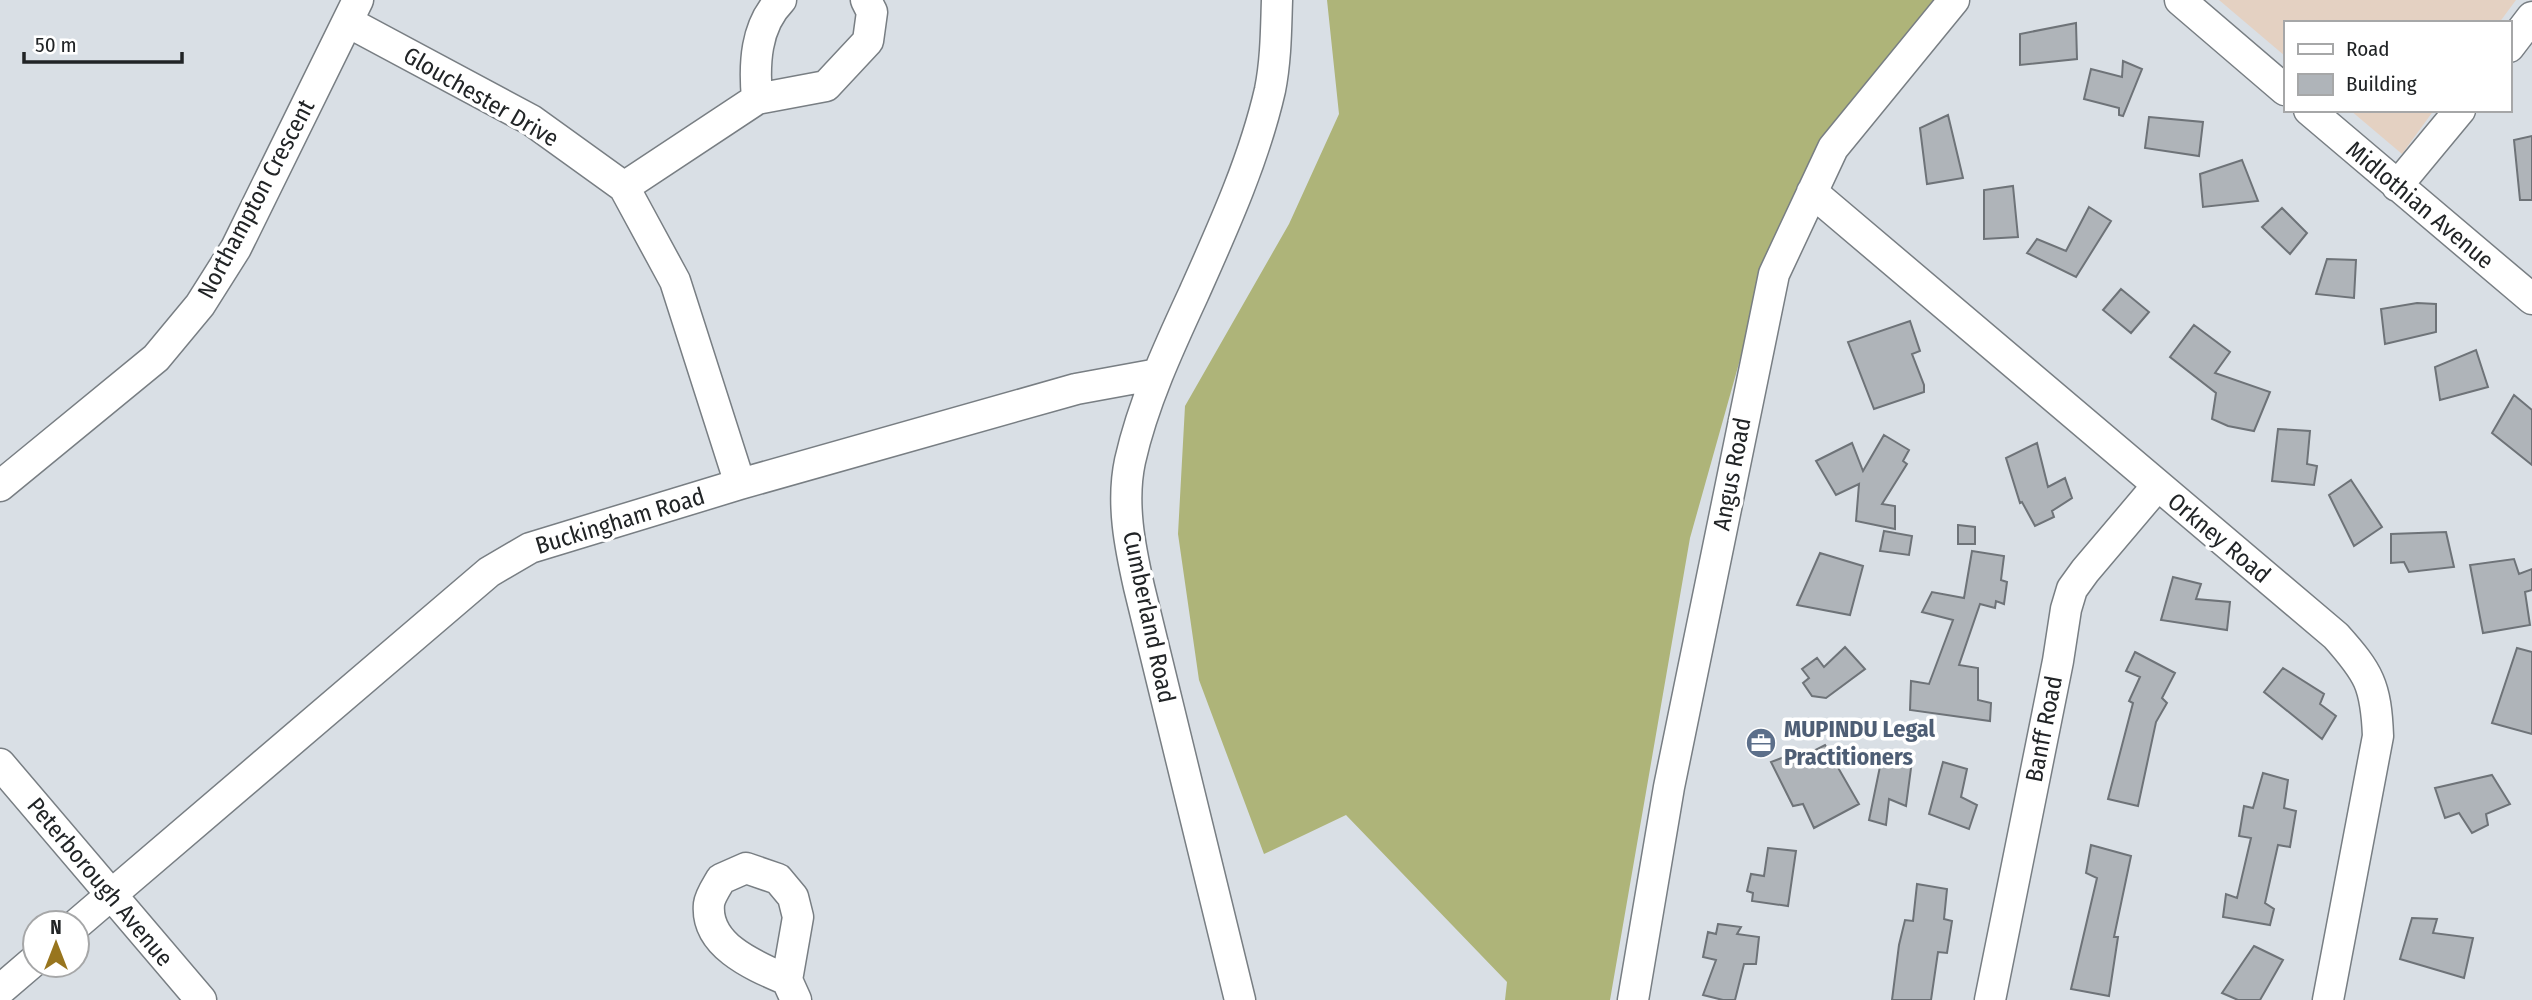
<svg xmlns="http://www.w3.org/2000/svg" width="2532" height="1000" font-family="'Fira Sans Condensed',sans-serif">
	<rect width="100%" height="100%" fill="#d9dfe5"/>
	<path fill="#e4d1c2" d="M 2219,0 L 2516,0 L 2499,23 L 2285,23 L 2285,56 Z
		M 2350,110 L 2434,110 L 2402,154 Z"/>
	<path fill="#aeb479" d="M 1327,0 L 1937,0 L 1762,281 L 1690,538 L 1610,1000 L 1505,1000 L 1507,982 L 1346,815 L 1264,854 L 1199,680 L 1178,534 L 1185,406 L 1289,224 L 1339,114 Z"/>
	<path fill="#afb4b9" stroke="#6e7378" stroke-width="2" d="M 2076,23 L 2077,59 L 2020,65 L 2020,34 Z
		M 2123,61 L 2142,69 L 2123,116 L 2119,115 L 2119,108 L 2084,99 L 2091,69 L 2122,77 Z
		M 1948,115 L 1963,178 L 1927,184 L 1920,128 Z
		M 2149,117 L 2203,122 L 2199,156 L 2145,148 Z
		M 2532,136 L 2532,200 L 2520,200 L 2514,140 Z
		M 2242,160 L 2258,201 L 2203,207 L 2200,174 Z
		M 2013,186 L 2018,237 L 1984,239 L 1984,190 Z
		M 2089,207 L 2111,221 L 2076,277 L 2027,253 L 2037,239 L 2066,251 Z
		M 2282,208 L 2307,233 L 2290,254 L 2262,227 Z
		M 2327,259 L 2356,260 L 2354,298 L 2316,294 Z
		M 2121,289 L 2149,312 L 2131,333 L 2103,310 Z
		M 2417,303 L 2436,304 L 2436,332 L 2385,344 L 2381,309 Z
		M 1910,321 L 1920,351 L 1912,354 L 1924,385 L 1924,392 L 1874,409 L 1848,342 Z
		M 2194,325 L 2230,352 L 2215,373 L 2270,392 L 2254,431 L 2228,426 L 2212,419 L 2216,393 L 2170,357 Z
		M 2476,350 L 2488,387 L 2440,400 L 2435,367 Z
		M 2514,395 L 2532,410 L 2532,465 L 2492,433 Z
		M 2278,429 L 2310,431 L 2307,464 L 2317,466 L 2314,485 L 2272,481 Z
		M 1884,435 L 1909,450 L 1903,461 L 1907,464 L 1882,504 L 1895,506 L 1895,529 L 1856,521 L 1859,484 L 1836,495 L 1816,461 L 1852,443 L 1863,471 Z
		M 2037,443 L 2048,487 L 2065,478 L 2072,498 L 2052,511 L 2054,517 L 2035,526 L 2022,502 L 2020,503 L 2006,458 Z
		M 2351,480 L 2382,527 L 2354,546 L 2329,495 Z
		M 1958,525 L 1975,527 L 1975,544 L 1958,544 Z
		M 1884,531 L 1912,536 L 1909,555 L 1880,551 Z
		M 2446,532 L 2454,567 L 2409,572 L 2404,562 L 2391,563 L 2391,534 Z
		M 1972,551 L 2004,556 L 2001,580 L 2007,582 L 2004,604 L 1996,601 L 1995,608 L 1980,604 L 1959,665 L 1978,668 L 1978,700 L 1991,703 L 1990,721 L 1910,710 L 1911,681 L 1929,684 L 1953,620 L 1922,612 L 1932,592 L 1964,598 Z
		M 1820,553 L 1863,566 L 1850,615 L 1797,605 Z
		M 2514,559 L 2519,574 L 2532,569 L 2532,590 L 2525,592 L 2530,625 L 2483,633 L 2470,565 Z
		M 2173,577 L 2201,584 L 2196,599 L 2230,602 L 2227,630 L 2161,620 Z
		M 1845,647 L 1865,669 L 1826,698 L 1812,696 L 1803,683 L 1809,678 L 1802,669 L 1817,658 L 1824,667 Z
		M 2517,648 L 2532,652 L 2532,734 L 2492,723 Z
		M 2135,652 L 2175,673 L 2162,698 L 2167,703 L 2156,722 L 2138,806 L 2108,799 L 2133,703 L 2129,701 L 2140,677 L 2126,671 Z
		M 2283,668 L 2324,694 L 2320,704 L 2336,716 L 2322,739 L 2264,692 Z
		M 1825,745 L 1859,804 L 1814,828 L 1803,804 L 1793,806 L 1771,762 L 1790,755 L 1796,760 Z
		M 1883,752 L 1913,753 L 1906,806 L 1889,799 L 1886,825 L 1869,820 Z
		M 1943,762 L 1967,769 L 1961,797 L 1977,805 L 1969,829 L 1929,814 Z
		M 2263,773 L 2288,780 L 2284,808 L 2296,811 L 2290,847 L 2278,845 L 2265,903 L 2274,909 L 2270,925 L 2223,917 L 2226,894 L 2237,898 L 2251,838 L 2239,836 L 2244,806 L 2253,808 Z
		M 2492,775 L 2510,804 L 2486,814 L 2488,825 L 2472,833 L 2459,813 L 2445,818 L 2435,788 Z
		M 2091,845 L 2131,856 L 2114,937 L 2118,937 L 2109,996 L 2071,989 L 2097,878 L 2086,873 Z
		M 1768,848 L 1796,851 L 1788,906 L 1752,901 L 1753,893 L 1747,891 L 1751,874 L 1764,876 Z
		M 1917,884 L 1947,889 L 1944,919 L 1952,921 L 1947,953 L 1938,952 L 1931,1000 L 1892,1000 L 1899,945 L 1905,920 L 1913,921 Z
		M 2412,918 L 2437,919 L 2433,933 L 2473,938 L 2464,978 L 2400,959 Z
		M 1718,924 L 1741,927 L 1737,934 L 1759,937 L 1756,964 L 1744,964 L 1735,1000 L 1723,1000 L 1703,995 L 1716,960 L 1703,957 L 1708,932 L 1716,934 Z
		M 2254,946 L 2283,960 L 2260,1000 L 2238,1000 L 2222,993 Z"/>
	<g fill="none" stroke-linecap="round" stroke-linejoin="round">
		<g stroke="#787e83" stroke-width="33">
			<path id="minor" d="M 2180,0 L 2285,90
				M 348,22 L 531,120 L 624,187 L 675,281 L 740,484
				M 2509,47 L 2532,17
				M 757,99 C 754,65 755,26 781,0
				M 2309,110 L 2532,299
				M 2397,186 L 2460,110
				M 624,187 L 757,99 L 826,86 L 868,41 L 872,12 L 866,0
				M 1812,192 L 2336,636 C 2369,673 2376,685 2378,736 L 2328,1000
				M 0,486 L 156,358 L 200,305 L 236,248 L 358,0
				M 0,764 L 201,1000
				M 77,924 L 489,572 L 530,548 L 740,484 L 1076,389 L 1158,374
				M 787,980 C 755,966 705,946 709,904 C 710,896 717,886 721,879 L 746,868 L 778,879 L 793,897 L 798,917 L 787,980 L 796,1000
				M 0,990 L 35,960
				M 1240,1000 L 1139,587 C 1130,547 1121,503 1130,461 C 1143,403 1169,347 1194,293 C 1223,228 1254,160 1270,90 C 1276,60 1276,30 1277,0
				M 1633,1000 L 1669,787 L 1774,274 L 1833,148 L 1954,0
				M 1990,1000 L 2058,661 L 2066,609 L 2072,589 L 2085,571 L 2157,486"/>
		</g>
		<use href="#minor" stroke="#fff" stroke-width="30"/>
	</g>
	<defs>
		<g id="office-disc" transform="scale(1.575)"><circle r="9.5" fill="#5c6f8a" stroke="#fff"/><path d="M-6-3h4V-5.5h4V-3h4V5H-6ZM-1-4.5V-3h2v-1.5ZM-6 0V1H6V0Z" fill="#fff"/></g>
	</defs>
	<g fill-rule="evenodd">
		<use href="#office-disc" x="1761" y="743"/>
	</g>
	<g text-anchor="middle" stroke-width="7" stroke-linejoin="round" paint-order="stroke">
		<g font-size="24" fill="#212426" stroke="#fff">
			<text transform="translate(481 97) rotate(30)" y="8">Glouchester Drive</text>
			<text transform="translate(256 199) rotate(-62)" y="8">Northampton Crescent</text>
			<text transform="translate(2420 205) rotate(40)" y="8">Midlothian Avenue</text>
			<text transform="translate(1732 474) rotate(-79)" y="8">Angus Road</text>
			<text transform="translate(620 521) rotate(-17)" y="8">Buckingham Road</text>
			<text transform="translate(2219 538) rotate(40)" y="8">Orkney Road</text>
			<text transform="translate(1149 617) rotate(78)" y="8">Cumberland Road</text>
			<text transform="translate(2044 729) rotate(-79)" y="8">Banff Road</text>
			<text transform="translate(100 882) rotate(50)" y="8">Peterborough Avenue</text>
		</g>
		<g font-size="24" font-weight="bold" fill="#4e5e75" stroke="#fff" text-anchor="start">
			<text x="1784" y="737">MUPINDU Legal<tspan x="1784" dy="28">Practitioners</tspan></text>
		</g>
	</g>
	<rect x="2284" y="21" width="228" height="91" fill="#ffffff" stroke="#a6a7a8" stroke-width="2"/>
	<rect x="2298" y="44" width="35" height="10" fill="#ffffff" stroke="#a6a7a8" stroke-width="2"/>
	<text x="2346" y="56" font-size="21" fill="#212426">Road</text>
	<rect x="2298" y="74" width="35" height="21" fill="#afb4b9" stroke="#a6a7a8" stroke-width="2"/>
	<text x="2346" y="91" font-size="21" fill="#212426">Building</text>
	<g transform="translate(56 944)"><circle r="33" fill="#ffffff" stroke="#a6a7a8" stroke-width="2"/>
	<path d="M0-5L12 26L0 18L-12 26Z" fill="#98751e"/>
	<text y="-10" font-size="19" font-weight="bold" text-anchor="middle" fill="#212426">N</text>
	</g>
	<path d="M24 52v10h158v-10" fill="none" stroke="#212426" stroke-width="3.5"/>
	<text x="35" y="52" font-size="21" fill="#212426" stroke="#ffffff" stroke-width="5" paint-order="stroke">50 m</text>
</svg>
